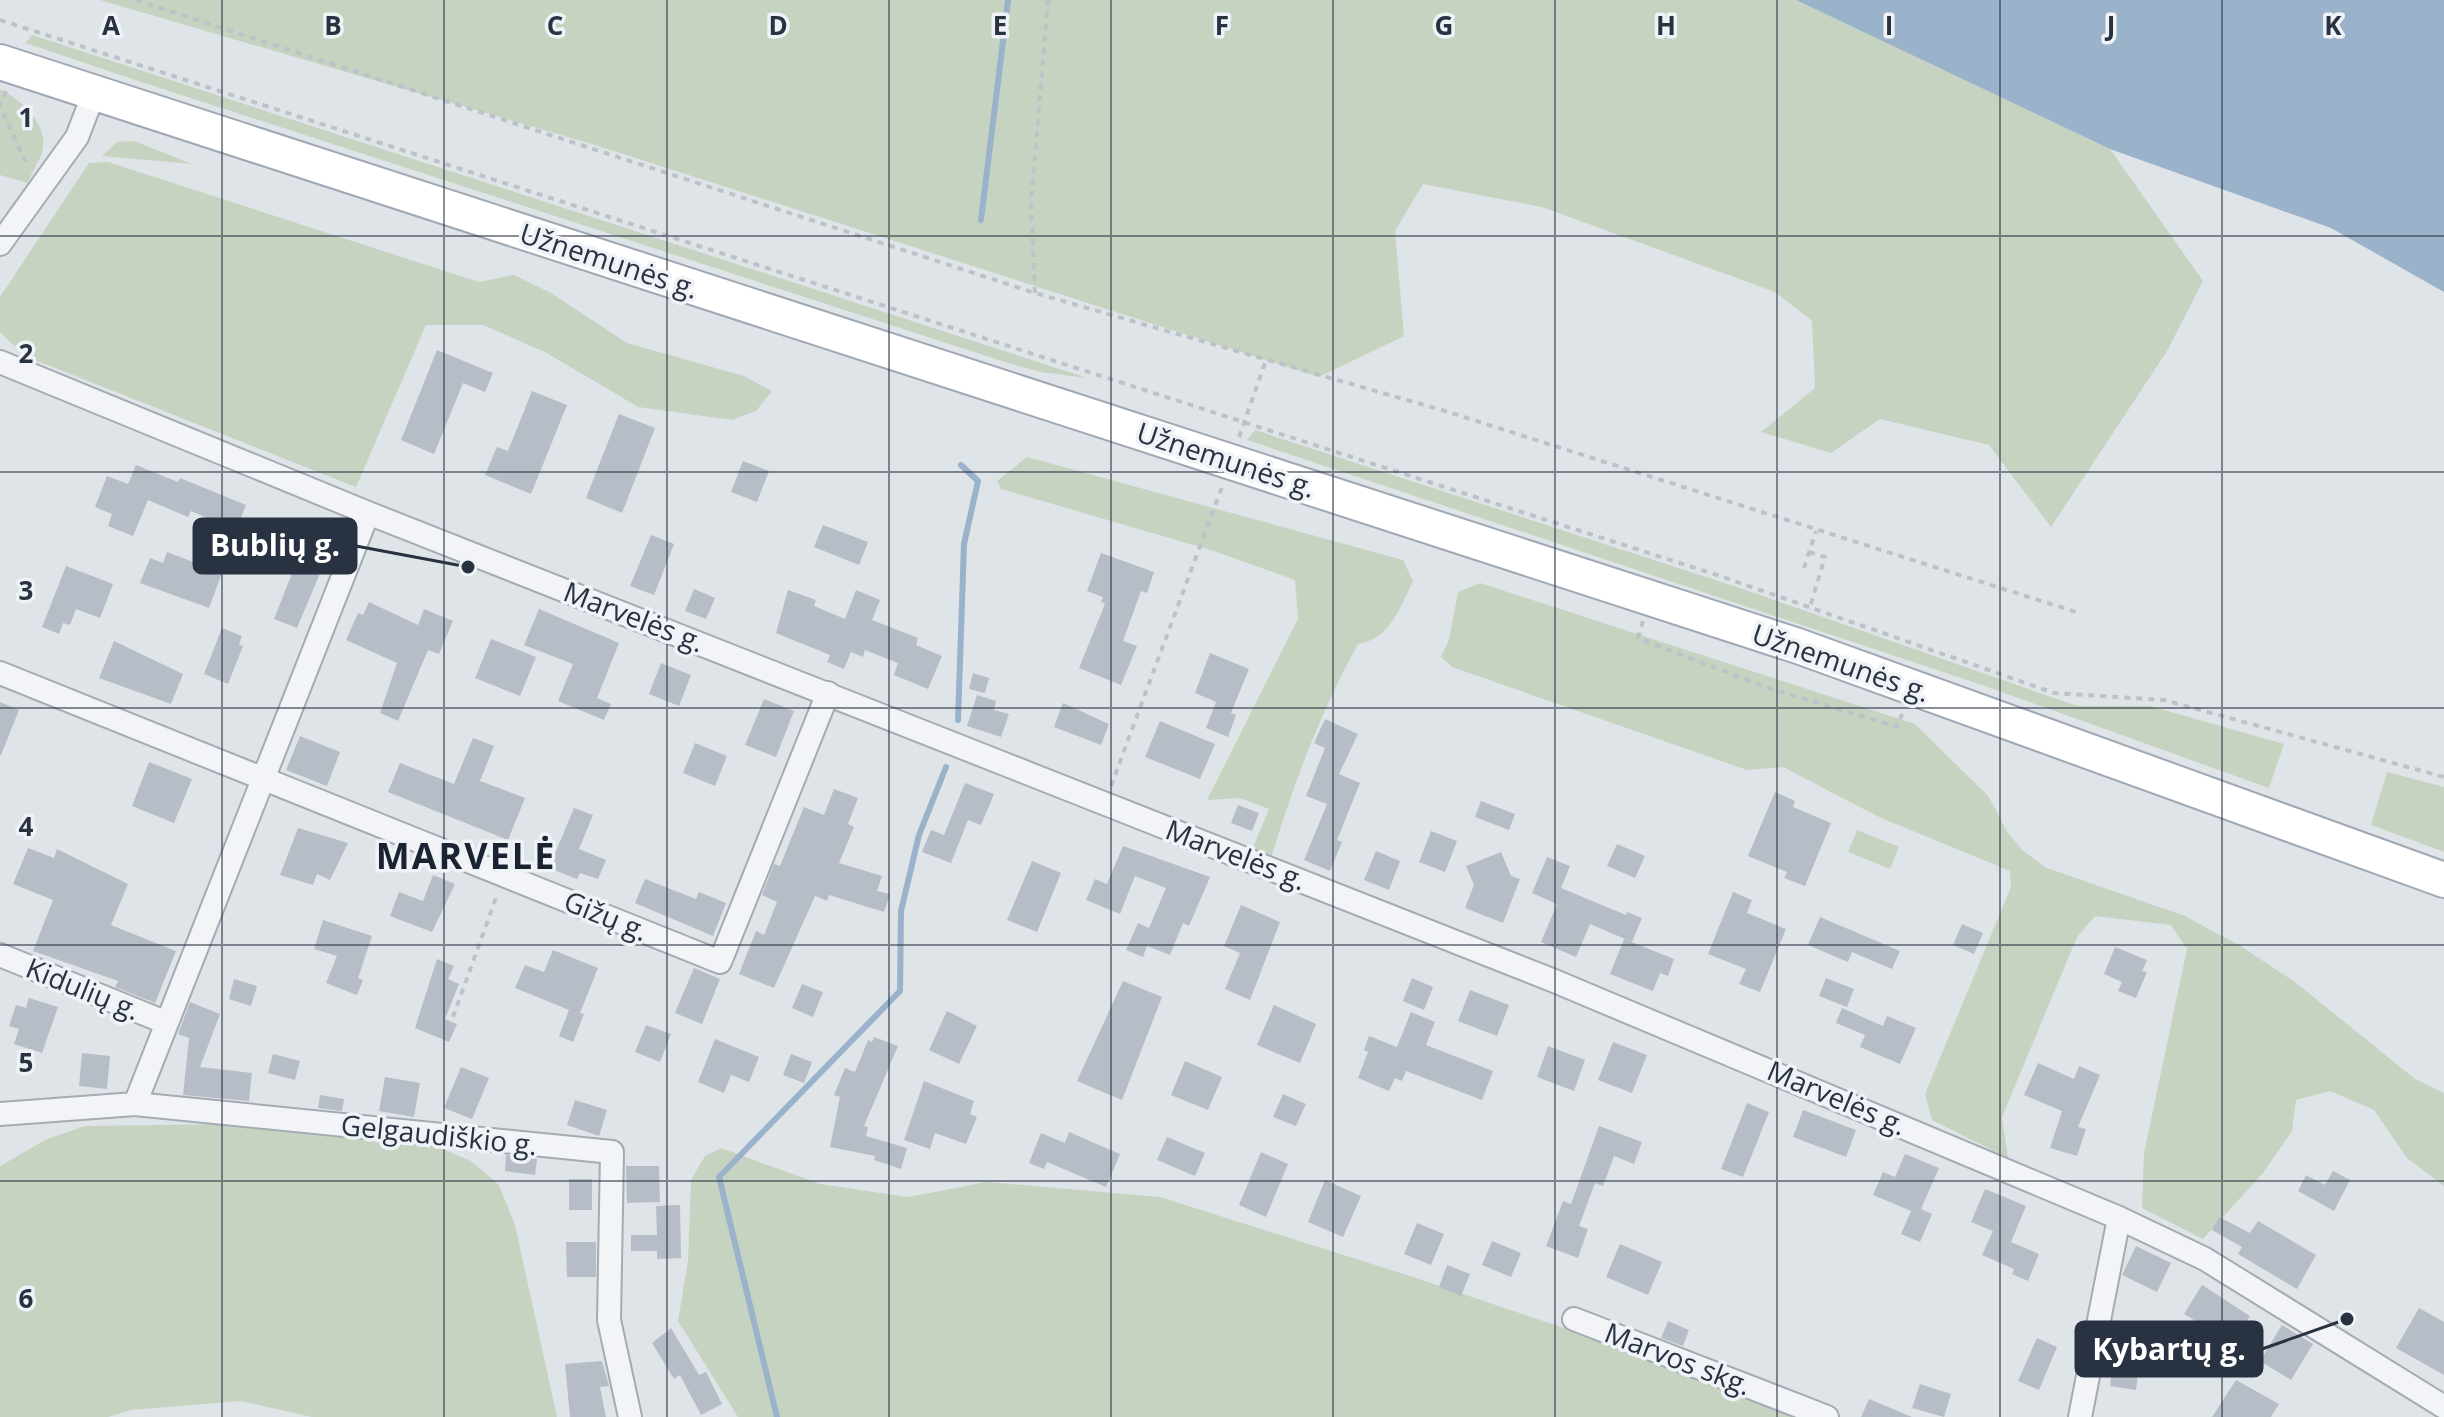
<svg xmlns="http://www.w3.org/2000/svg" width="2444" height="1417" font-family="'Open Sans',sans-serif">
	<rect width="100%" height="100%" fill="#dfe4e9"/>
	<path fill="#c6d3c0" d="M 100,0 L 1796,0 L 2110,149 L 2203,281 L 2167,351 L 2051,527 L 1989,445 L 1880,419 L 1831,453 L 1761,432 L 1815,388 L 1812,321 L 1775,292 L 1542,207 L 1423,184 L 1395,231 L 1404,336 L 1319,377 L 595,145 Z
		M 32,35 L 1087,378 L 1040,372 L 1005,362 L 123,76 L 26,43 Z
		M 0,89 C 23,101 55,129 39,160 C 35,168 31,174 28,183 L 0,175 Z
		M 134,141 L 192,164 L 102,156 L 117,142 Z
		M 108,162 L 479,282 L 514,275 L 551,293 L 627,343 L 744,376 L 772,391 L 756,411 L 732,420 L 638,407 L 545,352 L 483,325 L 426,325 L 356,487 L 25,356 L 0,332 L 0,297 L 89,163 Z
		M 1255,430 L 1740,588 L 2077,706 L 2150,706 L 2284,744 L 2269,788 L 1988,687 L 1247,440 Z
		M 1027,457 L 1403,560 L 1413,581 C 1400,608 1390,639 1358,644 C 1321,711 1293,785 1271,858 L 1252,850 L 1269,809 L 1240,798 L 1207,800 L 1298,619 L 1295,580 L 1214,551 L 1001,489 L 997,481 Z
		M 1480,583 L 1915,724 L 1989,797 L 2007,832 L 2023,851 L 2047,868 L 2185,916 L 2242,947 L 2295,982 L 2415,1079 L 2444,1093 L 2444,1186 L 2407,1158 L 2374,1110 L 2330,1091 L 2296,1100 L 2292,1131 L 2263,1173 L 2203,1239 L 2142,1208 L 2144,1153 L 2187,949 L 2171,925 L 2095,916 L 2077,937 L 2002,1117 L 2008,1158 L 1932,1120 L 1925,1094 L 2011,887 L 2010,871 L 1879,817 L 1783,767 L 1747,770 L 1452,667 L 1441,657 L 1449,640 L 1458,592 Z
		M 2387,772 L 2444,787 L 2444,852 L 2371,825 Z
		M 1857,830 L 1899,847 L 1890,869 L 1848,852 Z
		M 231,1124 L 435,1146 L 471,1161 L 499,1185 L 515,1225 L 557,1417 L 312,1417 L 240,1401 L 131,1410 L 108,1417 L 0,1417 L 0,1166 L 47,1139 L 85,1126 Z
		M 721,1148 L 820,1184 L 908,1197 L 987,1182 L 1160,1197 L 1410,1276 L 1756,1393 L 1813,1417 L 738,1417 L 678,1321 L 688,1261 L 691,1180 L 705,1156 Z"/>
	<path fill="#9ab3ca" d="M 1796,0 L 2444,0 L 2444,292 L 2331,228 L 2110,149 Z"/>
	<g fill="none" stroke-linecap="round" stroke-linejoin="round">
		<path stroke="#9ab3ca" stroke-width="6" d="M 981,220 L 1008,0
			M 958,720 L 964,544 L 978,481 L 961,465
			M 777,1417 L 719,1177 L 900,991 L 901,911 L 919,835 L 946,767"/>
	</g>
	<path fill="#b7bdc6" d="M 437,350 L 493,373 L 485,392 L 463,383 L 434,454 L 401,440 Z
		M 532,391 L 567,405 L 531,494 L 485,475 L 497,447 L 508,451 Z
		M 619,414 L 655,428 L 622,513 L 586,498 Z
		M 743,461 L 769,471 L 757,502 L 731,492 Z
		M 136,465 L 178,482 L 180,478 L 246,505 L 236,530 L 191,511 L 188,517 L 148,500 L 133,536 L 108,526 L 112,514 L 95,507 L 107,476 L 128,484 Z
		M 311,525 L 336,535 L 297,628 L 274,619 Z
		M 823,525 L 868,542 L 859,565 L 814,547 Z
		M 651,535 L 674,544 L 654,595 L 630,586 Z
		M 167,552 L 222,573 L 209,608 L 140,583 L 150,558 L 163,563 Z
		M 1101,553 L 1154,572 L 1147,593 L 1141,591 L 1123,641 L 1137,646 L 1121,685 L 1079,668 L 1105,604 L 1101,602 L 1103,597 L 1087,591 Z
		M 66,566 L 113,584 L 100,618 L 76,609 L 70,625 L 63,623 L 59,634 L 42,627 Z
		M 694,589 L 715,598 L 706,619 L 685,611 Z
		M 788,590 L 816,600 L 814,606 L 845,619 L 856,590 L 880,600 L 872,620 L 918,638 L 916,645 L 942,656 L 928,689 L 894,675 L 898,663 L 865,650 L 863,657 L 851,652 L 844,669 L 827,662 L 830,655 L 776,633 Z
		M 369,602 L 418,625 L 424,609 L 453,621 L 439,654 L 428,650 L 398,721 L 380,713 L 397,663 L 346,640 L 358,613 L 363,615 Z
		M 539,609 L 619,643 L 597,698 L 611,704 L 604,720 L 558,701 L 573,664 L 524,645 Z
		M 222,628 L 242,636 L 239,644 L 243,646 L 228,684 L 204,674 Z
		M 491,639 L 536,657 L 520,696 L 475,678 Z
		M 114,641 L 183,674 L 171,704 L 99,678 Z
		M 1210,653 L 1249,669 L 1231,713 L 1236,715 L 1228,737 L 1206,728 L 1216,702 L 1195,693 Z
		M 661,663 L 691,675 L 679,706 L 649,694 Z
		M 973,673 L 989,678 L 985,693 L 969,689 Z
		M 977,695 L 996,701 L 994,710 L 1009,714 L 1001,737 L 967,726 Z
		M 764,699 L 794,711 L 776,757 L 745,745 Z
		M 0,702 L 19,710 L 1,755 L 0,755 Z
		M 1063,703 L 1109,724 L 1101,745 L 1054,727 Z
		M 1325,719 L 1358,734 L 1339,774 L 1360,783 L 1337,840 L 1342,842 L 1330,871 L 1304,860 L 1327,804 L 1306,796 L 1325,748 L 1314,743 Z
		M 1160,721 L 1215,744 L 1200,779 L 1145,757 Z
		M 300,736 L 340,752 L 327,786 L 286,770 Z
		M 473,738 L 494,746 L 480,781 L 525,798 L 508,840 L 388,792 L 400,763 L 454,784 Z
		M 695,743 L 727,756 L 715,786 L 683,773 Z
		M 149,762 L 192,779 L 174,823 L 132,806 Z
		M 965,783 L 994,794 L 981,825 L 968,820 L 951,863 L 922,852 L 931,830 L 944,835 Z
		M 834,789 L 858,798 L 848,824 L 854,827 L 839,863 L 882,876 L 877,891 L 890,894 L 884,912 L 829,895 L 827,901 L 815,896 L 774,988 L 739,974 L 756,931 L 764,935 L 777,902 L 762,895 L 774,864 L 780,866 L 804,807 L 824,815 Z
		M 1775,792 L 1795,801 L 1793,807 L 1831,823 L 1805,886 L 1784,878 L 1787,872 L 1748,856 Z
		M 1481,801 L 1515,814 L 1509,830 L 1475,817 Z
		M 1238,805 L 1259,813 L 1252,831 L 1231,823 Z
		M 574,808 L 593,815 L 579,849 L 606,860 L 598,879 L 580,873 L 577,879 L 549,868 Z
		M 298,828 L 348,843 L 330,880 L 317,874 L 313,885 L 280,875 Z
		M 1431,831 L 1457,841 L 1445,872 L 1419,862 Z
		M 1617,844 L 1645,856 L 1635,878 L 1607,866 Z
		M 1123,846 L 1210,877 L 1189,926 L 1183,923 L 1170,955 L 1147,946 L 1143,957 L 1126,950 L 1138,923 L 1149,928 L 1166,888 L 1135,876 L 1120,914 L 1086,900 L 1095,879 L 1107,884 Z
		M 28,848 L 54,858 L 57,849 L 128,884 L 111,925 L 176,951 L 155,1003 L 115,987 L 118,981 L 33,951 L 53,900 L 13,884 Z
		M 1376,851 L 1400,861 L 1389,890 L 1364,880 Z
		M 1501,852 L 1511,876 L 1520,879 L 1503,923 L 1465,908 L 1474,885 L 1466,866 Z
		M 1547,857 L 1570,866 L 1561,888 L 1626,915 L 1627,912 L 1642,918 L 1632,942 L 1590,924 L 1576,957 L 1541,942 L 1557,904 L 1532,893 Z
		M 1032,861 L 1061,873 L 1037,932 L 1007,920 Z
		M 433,875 L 455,884 L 432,932 L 390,916 L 399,892 L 423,901 Z
		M 645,879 L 696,899 L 699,892 L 726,903 L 713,936 L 635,903 Z
		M 1733,892 L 1752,900 L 1747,913 L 1786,929 L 1760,992 L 1739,984 L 1746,969 L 1708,954 Z
		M 1241,905 L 1280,922 L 1250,1000 L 1225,989 L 1240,953 L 1224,946 Z
		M 1820,917 L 1900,951 L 1892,969 L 1852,952 L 1848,962 L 1808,945 Z
		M 323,920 L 372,936 L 358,978 L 363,980 L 357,995 L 326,983 L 337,956 L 314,949 Z
		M 1962,924 L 1983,933 L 1974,954 L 1953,945 Z
		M 1624,939 L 1674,959 L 1668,976 L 1660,973 L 1653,991 L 1610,974 Z
		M 2115,947 L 2147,960 L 2142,971 L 2147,972 L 2136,998 L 2118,991 L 2122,982 L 2104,974 Z
		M 553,950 L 598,968 L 580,1013 L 584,1014 L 573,1042 L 559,1036 L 569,1010 L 515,988 L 525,965 L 544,972 Z
		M 437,959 L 454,966 L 448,979 L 459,984 L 445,1019 L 457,1024 L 449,1042 L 415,1028 Z
		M 694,968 L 720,979 L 702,1024 L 675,1013 Z
		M 1412,978 L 1433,987 L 1424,1010 L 1403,1001 Z
		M 1826,978 L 1854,989 L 1847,1007 L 1819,996 Z
		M 234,979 L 257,986 L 251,1006 L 229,999 Z
		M 1123,981 L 1162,997 L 1122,1100 L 1077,1081 Z
		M 802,984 L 823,992 L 813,1017 L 792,1008 Z
		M 1470,990 L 1509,1005 L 1497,1036 L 1458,1021 Z
		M 29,998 L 58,1007 L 42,1053 L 14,1044 L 19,1029 L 9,1026 L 16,1005 L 26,1008 Z
		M 190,1002 L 220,1014 L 200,1067 L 252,1073 L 249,1101 L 183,1095 L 189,1038 L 178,1034 Z
		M 1274,1005 L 1316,1024 L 1300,1063 L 1257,1045 Z
		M 1842,1008 L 1883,1026 L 1887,1016 L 1916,1028 L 1900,1064 L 1860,1047 L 1865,1035 L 1836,1023 Z
		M 947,1011 L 977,1026 L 959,1064 L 929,1050 Z
		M 1411,1012 L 1435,1022 L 1426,1045 L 1493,1071 L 1482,1100 L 1406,1071 L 1402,1081 L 1395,1078 L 1389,1091 L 1358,1078 L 1368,1052 L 1364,1050 L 1369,1036 L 1397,1047 Z
		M 646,1025 L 671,1034 L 660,1062 L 635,1052 Z
		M 874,1037 L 898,1046 L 864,1126 L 868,1127 L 866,1136 L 907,1148 L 901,1169 L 874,1160 L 875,1156 L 830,1147 L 840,1097 L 834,1095 L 845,1068 L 855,1072 L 868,1040 L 872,1042 Z
		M 715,1039 L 759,1057 L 749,1082 L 731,1075 L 724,1093 L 698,1082 Z
		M 1613,1042 L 1647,1055 L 1632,1093 L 1598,1080 Z
		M 1548,1046 L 1585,1060 L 1574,1091 L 1537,1077 Z
		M 82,1053 L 110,1056 L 107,1089 L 79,1086 Z
		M 273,1054 L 300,1061 L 295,1080 L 268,1073 Z
		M 791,1054 L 812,1062 L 804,1083 L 783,1075 Z
		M 1185,1061 L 1222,1077 L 1208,1110 L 1171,1095 Z
		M 2038,1063 L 2074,1079 L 2079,1066 L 2100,1075 L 2078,1127 L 2086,1129 L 2077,1156 L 2050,1148 L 2062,1111 L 2024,1095 Z
		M 461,1067 L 489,1078 L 472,1119 L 444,1108 Z
		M 385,1077 L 420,1083 L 414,1117 L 379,1111 Z
		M 924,1081 L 974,1101 L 970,1114 L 977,1117 L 966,1144 L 935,1133 L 930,1149 L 904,1140 Z
		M 1283,1094 L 1306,1104 L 1296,1126 L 1273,1117 Z
		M 320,1095 L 344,1099 L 342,1111 L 318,1108 Z
		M 575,1100 L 607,1110 L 599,1136 L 567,1125 Z
		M 1747,1103 L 1769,1112 L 1743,1177 L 1721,1169 Z
		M 1803,1110 L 1856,1130 L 1846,1157 L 1793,1137 Z
		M 1599,1126 L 1642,1142 L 1634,1164 L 1614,1156 L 1603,1186 L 1595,1183 L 1579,1226 L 1588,1229 L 1578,1258 L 1546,1246 L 1563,1201 L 1571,1204 Z
		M 1069,1132 L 1120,1154 L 1106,1187 L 1047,1162 L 1044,1169 L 1029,1163 L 1041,1133 L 1065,1143 Z
		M 1167,1137 L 1205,1153 L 1195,1176 L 1157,1160 Z
		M 1261,1152 L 1288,1164 L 1266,1217 L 1239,1205 Z
		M 1905,1154 L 1939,1168 L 1921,1209 L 1932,1214 L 1920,1242 L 1901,1234 L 1911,1211 L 1873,1195 L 1883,1172 L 1895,1177 Z
		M 506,1155 L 537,1159 L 535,1175 L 505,1171 Z
		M 626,1166 L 659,1166 L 660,1202 L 627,1203 Z
		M 2333,1171 L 2350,1180 L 2334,1211 L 2298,1191 L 2306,1175 L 2325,1185 Z
		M 569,1179 L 592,1179 L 592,1210 L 569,1210 Z
		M 1325,1180 L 1361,1196 L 1343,1237 L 1308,1222 Z
		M 1985,1189 L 2026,1206 L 2011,1242 L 2039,1254 L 2028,1281 L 2012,1274 L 2014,1269 L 1982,1255 L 1993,1231 L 1971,1222 Z
		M 680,1205 L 681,1258 L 657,1259 L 657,1251 L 631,1251 L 631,1235 L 657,1235 L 656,1206 Z
		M 2219,1217 L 2250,1233 L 2258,1221 L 2316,1255 L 2297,1289 L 2238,1254 L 2242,1247 L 2212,1230 Z
		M 1417,1223 L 1444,1234 L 1431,1265 L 1404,1254 Z
		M 1492,1241 L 1521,1253 L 1511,1277 L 1482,1265 Z
		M 566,1242 L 596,1242 L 596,1277 L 567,1277 Z
		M 1620,1244 L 1662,1262 L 1648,1295 L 1606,1277 Z
		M 2136,1246 L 2171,1263 L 2157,1292 L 2122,1275 Z
		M 1447,1265 L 1470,1274 L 1461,1296 L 1439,1287 Z
		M 2202,1285 L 2250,1316 L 2233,1344 L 2184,1314 Z
		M 2419,1308 L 2444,1322 L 2444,1375 L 2396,1348 Z
		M 1668,1321 L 1689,1330 L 1683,1346 L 1661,1338 Z
		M 2282,1325 L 2313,1344 L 2291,1380 L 2260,1361 Z
		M 671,1328 L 699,1375 L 706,1372 L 722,1404 L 701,1415 L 680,1375 L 674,1379 L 652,1343 Z
		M 2037,1338 L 2057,1347 L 2039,1390 L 2018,1381 Z
		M 2115,1345 L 2141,1348 L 2136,1390 L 2110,1386 Z
		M 602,1361 L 609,1386 L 600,1387 L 606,1417 L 570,1417 L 565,1364 Z
		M 2236,1380 L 2279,1404 L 2271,1417 L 2212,1417 Z
		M 1920,1384 L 1951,1394 L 1944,1417 L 1912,1408 Z
		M 1869,1399 L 1912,1417 L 1861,1417 Z"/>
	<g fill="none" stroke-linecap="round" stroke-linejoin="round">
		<g stroke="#a4abb3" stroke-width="26">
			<path id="minor" d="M 0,244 L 77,137 L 94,93
				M 0,362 L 368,513 L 1552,980 L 2119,1218 L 2205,1259 L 2444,1407
				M 0,673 L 720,962 L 828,693
				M 0,955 L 167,1023
				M 135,1104 L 368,513
				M 0,1114 L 135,1104 L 612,1152 L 609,1320 L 630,1417
				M 1574,1319 L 1827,1417
				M 2080,1417 L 2119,1218"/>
		</g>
		<g stroke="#9fa8b5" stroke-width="38">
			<path id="primary" d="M 0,62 L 1798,646 L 2444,880"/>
		</g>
		<path stroke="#bdc2c8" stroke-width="4" stroke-dasharray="6 6" stroke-linecap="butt" d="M 136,0 L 1035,293 L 1445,411 L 2079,613
			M 0,20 L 1726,578 L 2054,693 L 2164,700 L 2444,777
			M 6,91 L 0,106 L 28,167
			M 1035,293 L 1031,203 L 1048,0
			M 1239,437 L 1266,360
			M 1809,552 L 1825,557 L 1810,607
			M 1804,568 L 1816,531
			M 1643,621 L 1638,638 L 1765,687 L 1897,727 L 1903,712
			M 1111,786 L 1222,487
			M 453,1017 L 497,895"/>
		<use href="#minor" stroke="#f2f4f7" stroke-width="22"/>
		<use href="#primary" stroke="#fff" stroke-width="34"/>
	</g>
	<path fill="none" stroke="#283241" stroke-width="2" stroke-opacity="0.55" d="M 222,0 L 222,1417M 444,0 L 444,1417M 667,0 L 667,1417M 889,0 L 889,1417M 1111,0 L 1111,1417M 1333,0 L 1333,1417M 1555,0 L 1555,1417M 1777,0 L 1777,1417M 2000,0 L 2000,1417M 2222,0 L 2222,1417M 0,236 L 2444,236M 0,472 L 2444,472M 0,708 L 2444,708M 0,945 L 2444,945M 0,1181 L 2444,1181"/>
	<g text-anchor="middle" stroke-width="7" stroke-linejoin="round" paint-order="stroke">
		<g font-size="28" fill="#283241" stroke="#eff2f6">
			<text transform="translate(609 261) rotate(18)" y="10">Užnemunės g.</text>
			<text transform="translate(1226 460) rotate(18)" y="10">Užnemunės g.</text>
			<text transform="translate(634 617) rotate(21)" y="10">Marvelės g.</text>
			<text transform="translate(1841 663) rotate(19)" y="10">Užnemunės g.</text>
			<text transform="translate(1236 855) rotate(21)" y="10">Marvelės g.</text>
			<text transform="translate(606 916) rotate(22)" y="10">Gižų g.</text>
			<text transform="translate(83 989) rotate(22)" y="10">Kidulių g.</text>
			<text transform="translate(1837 1098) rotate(23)" y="10">Marvelės g.</text>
			<text transform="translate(439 1135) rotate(6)" y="10">Gelgaudiškio g.</text>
			<text transform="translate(1678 1359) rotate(21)" y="10">Marvos skg.</text>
		</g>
		<g font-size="36" font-weight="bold" letter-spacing="2" fill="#1a2331" stroke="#eff2f6">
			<text x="466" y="869">MARVELĖ</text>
		</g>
	</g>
	<g font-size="26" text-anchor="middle" font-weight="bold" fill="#283241" stroke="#eff2f6" stroke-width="7" stroke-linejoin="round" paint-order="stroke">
		<text x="111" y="35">A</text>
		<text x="333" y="35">B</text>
		<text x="555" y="35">C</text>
		<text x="778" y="35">D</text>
		<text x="1000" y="35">E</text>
		<text x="1222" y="35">F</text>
		<text x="1444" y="35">G</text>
		<text x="1666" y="35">H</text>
		<text x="1889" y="35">I</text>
		<text x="2111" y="35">J</text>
		<text x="2333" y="35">K</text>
		<text x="26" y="127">1</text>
		<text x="26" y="363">2</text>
		<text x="26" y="600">3</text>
		<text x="26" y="836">4</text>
		<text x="26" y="1072">5</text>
		<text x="26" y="1308">6</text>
	</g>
	<path fill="none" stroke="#283241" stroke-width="3" d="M468 567L356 546M2347 1319L2262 1349"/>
	<g fill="#283241" stroke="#eff2f6" stroke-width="3">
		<circle cx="468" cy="567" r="8"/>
		<circle cx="2347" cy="1319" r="8"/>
	</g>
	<g fill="#283241" stroke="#283241" stroke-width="3">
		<rect x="194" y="519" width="162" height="54" rx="8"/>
		<rect x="2076" y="1322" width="186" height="54" rx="8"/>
	</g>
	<g font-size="30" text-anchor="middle" font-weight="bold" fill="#fff">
		<text x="275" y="556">Bublių g.</text>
		<text x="2169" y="1360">Kybartų g.</text>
	</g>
</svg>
